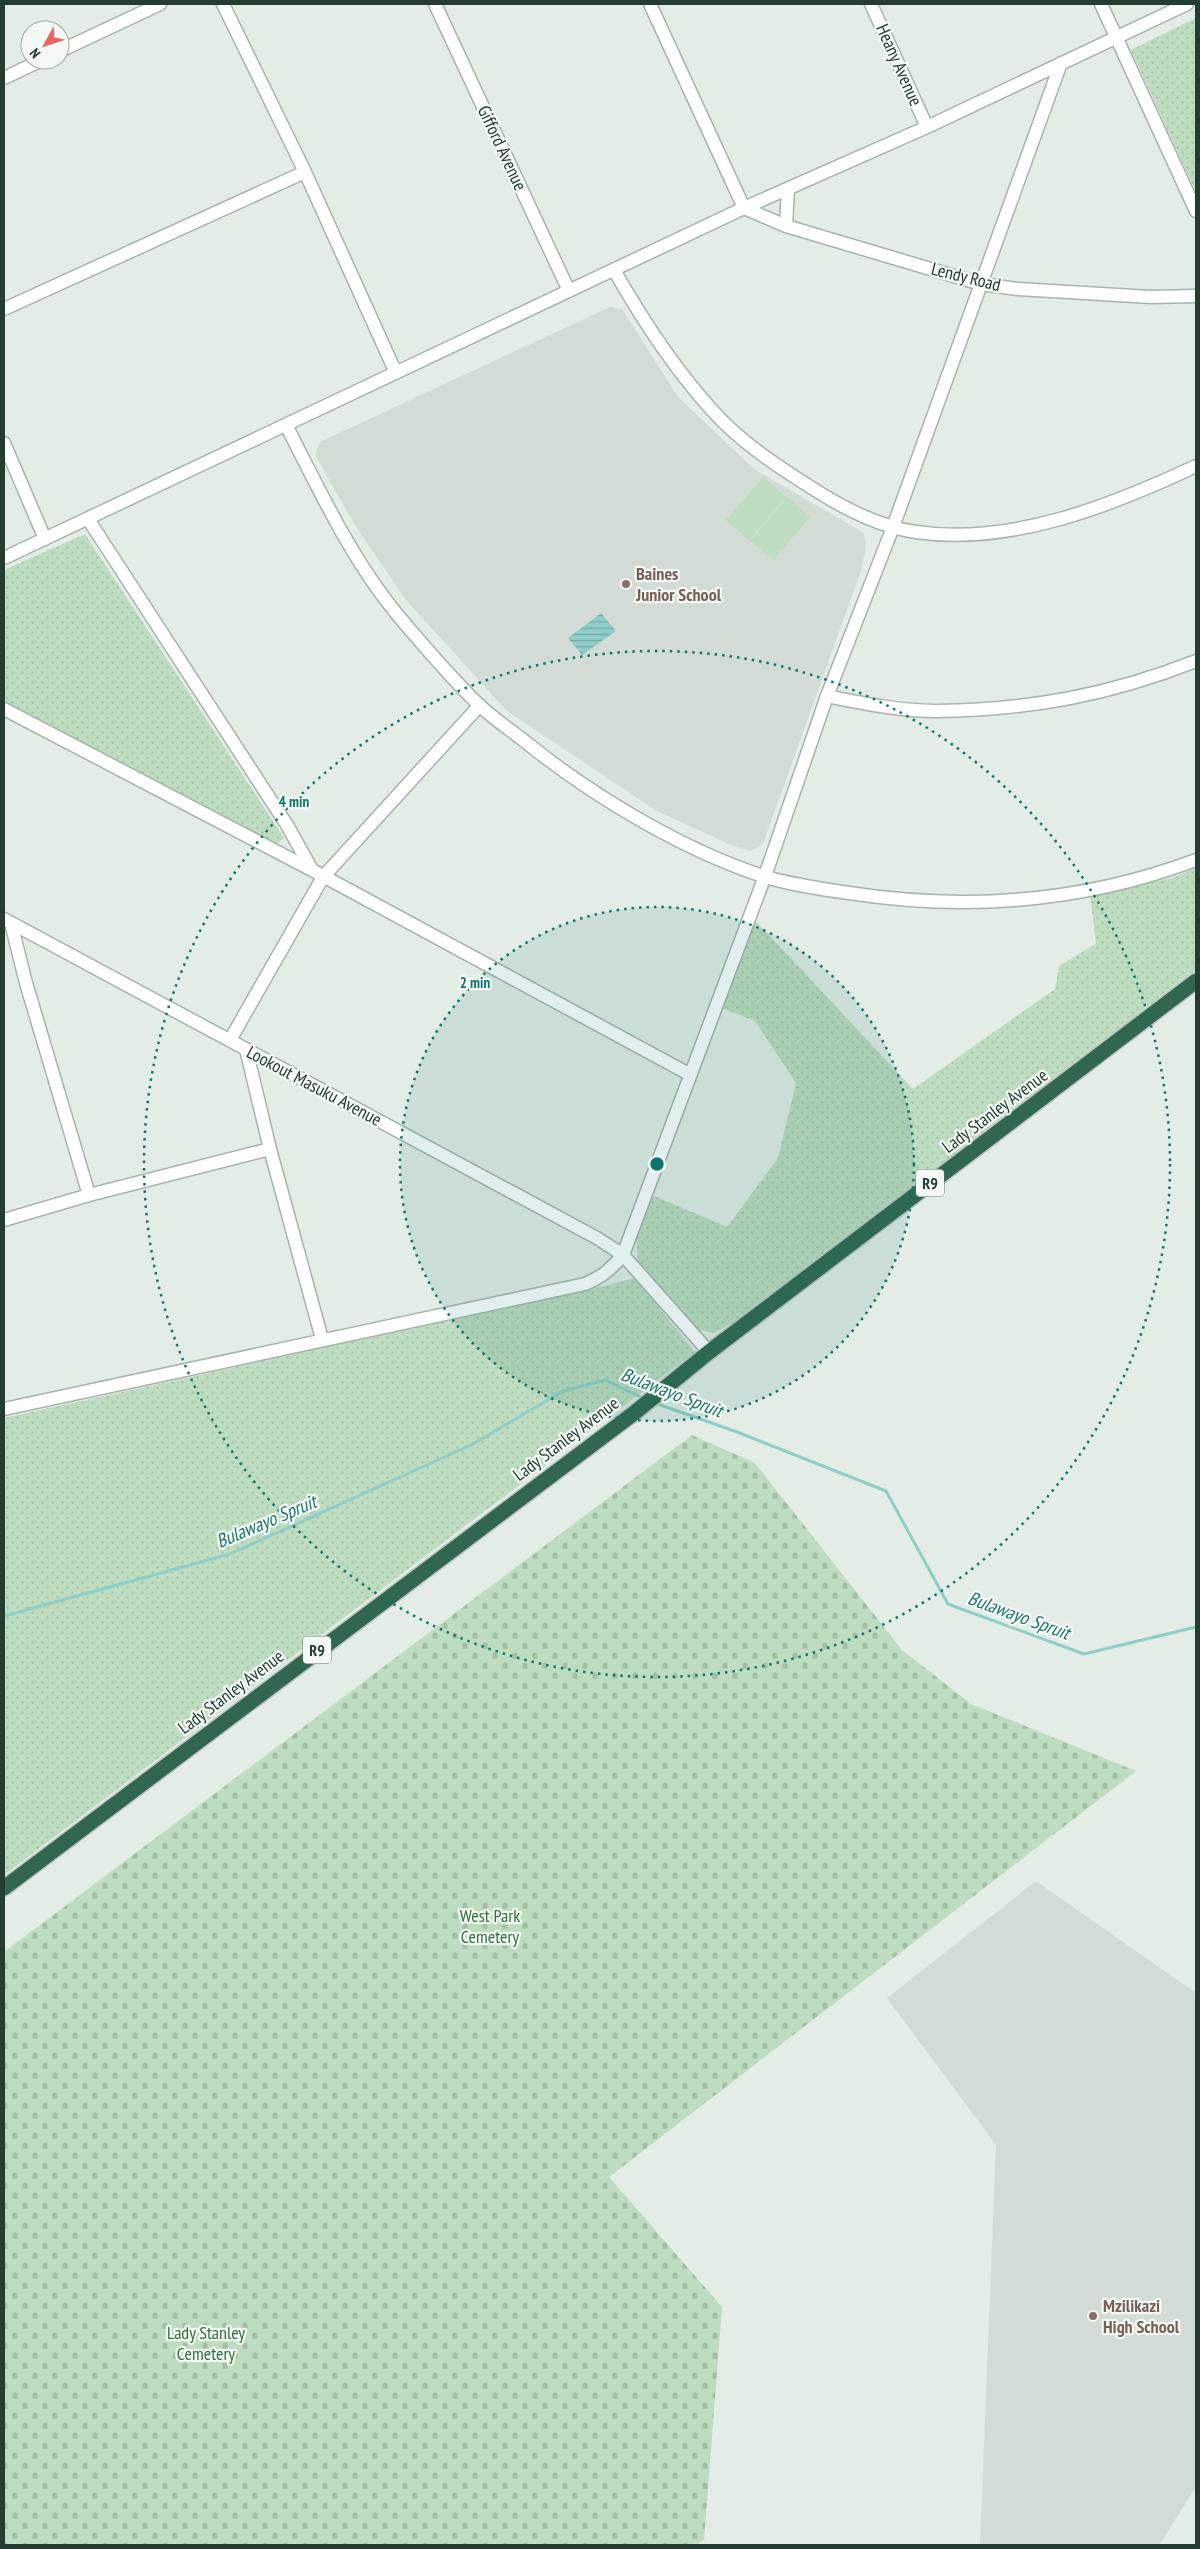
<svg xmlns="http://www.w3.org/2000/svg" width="1200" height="2549" font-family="'PT Sans Narrow',sans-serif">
	<defs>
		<pattern id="grass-dots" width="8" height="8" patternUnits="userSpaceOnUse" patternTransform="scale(1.25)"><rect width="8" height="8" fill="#bedcbf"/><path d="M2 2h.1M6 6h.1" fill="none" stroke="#a3bea4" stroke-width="1.8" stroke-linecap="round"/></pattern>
		<pattern id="cemetery-stones" width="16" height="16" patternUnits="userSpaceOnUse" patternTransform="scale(1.25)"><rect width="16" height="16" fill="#bedcbf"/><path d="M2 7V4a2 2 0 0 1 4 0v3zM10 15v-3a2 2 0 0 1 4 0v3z" fill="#a3bea4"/></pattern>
		<pattern id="water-rules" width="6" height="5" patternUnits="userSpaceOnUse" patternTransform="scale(1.25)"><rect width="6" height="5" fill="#8fcec8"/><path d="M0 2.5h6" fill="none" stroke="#75a8a3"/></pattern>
	</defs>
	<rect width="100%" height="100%" fill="#e4ece6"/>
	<path fill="#d2dcd5" d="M 610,307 L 622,309 L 678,397 L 754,469 L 864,533 L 866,545 L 862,568 L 764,841 L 760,847 L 750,851 L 733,846 L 655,810 L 507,711 L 406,600 L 356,527 L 315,455 L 320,442 Z
		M 1036,1881 L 1196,1993 L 1196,2487 L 1159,2545 L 980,2545 L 996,2145 L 887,1998 Z"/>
	<path fill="url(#grass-dots)" d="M 1196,18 L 1196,192 L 1131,50 Z
		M 85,534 L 284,838 L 276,845 L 4,702 L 4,570 Z
		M 1196,868 L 1196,970 L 733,1323 L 714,1333 L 699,1330 L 638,1262 L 636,1238 L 650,1194 L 727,1227 L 778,1158 L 796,1083 L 755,1021 L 719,1007 L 753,918 L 913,1089 L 1055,989 L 1059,966 L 1096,944 L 1090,894 L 1172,878 Z
		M 635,1278 L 695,1352 L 4,1875 L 4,1418 L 589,1290 Z"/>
	<path fill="url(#cemetery-stones)" d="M 692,1435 L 755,1463 L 902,1650 L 971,1704 L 1136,1771 L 609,2177 L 722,2307 L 704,2540 L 696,2545 L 4,2545 L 4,1952 Z"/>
	<path fill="#bedcbf" d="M 763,477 L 786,497 L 749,540 L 726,520 Z
		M 787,497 L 810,517 L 773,560 L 750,541 Z"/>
	<path fill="url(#water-rules)" d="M 601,613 L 616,631 L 582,655 L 568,638 Z"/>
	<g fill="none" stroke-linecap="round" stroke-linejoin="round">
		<path stroke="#8fcec8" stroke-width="3" d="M 655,1403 L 737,1432 L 886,1491 L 948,1604 L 1084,1654 L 1196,1627
			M 4,1616 L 230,1554 L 473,1444 L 563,1391 L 605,1380 L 645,1399"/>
		<g stroke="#a7b4ac" stroke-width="15">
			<path id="minor" d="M 223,4 L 305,172 L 396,373
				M 435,4 L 569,291
				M 650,4 L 744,208 L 786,226 L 981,284 L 1018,289 L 1151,297 L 1196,296
				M 871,4 L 927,127
				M 1101,4 L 1196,211
				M 60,51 L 160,4
				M 4,78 L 42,60
				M 786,226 L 788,189
				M 614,270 C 642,319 673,367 711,409 C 739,441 777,466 812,488 C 843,508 880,527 916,532 C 1011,546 1113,505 1196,466
				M 4,309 L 305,172
				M 286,425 C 319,489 350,557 396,613 C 422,644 450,677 479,705 C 495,720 515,733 532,747 C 596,798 687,852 766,877 C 793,885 821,889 849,893 C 966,911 1084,902 1196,860
				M 4,443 L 45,539
				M 88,519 L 287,825 L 312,870
				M 4,558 L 744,208 L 927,127 L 1187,4
				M 827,696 C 862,703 900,711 936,711 C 1029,710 1110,695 1196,661
				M 4,709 L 312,870 L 689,1074
				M 4,919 L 597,1238 L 623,1255 L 709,1352
				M 11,923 L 26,983 L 89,1195
				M 230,1040 L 323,877 L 480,705
				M 246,1049 L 270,1149 L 322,1339
				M 4,1220 L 89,1195 L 270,1149
				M 4,1409 L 585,1284 C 602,1277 611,1269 623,1255 L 765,876 L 827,696 L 893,527 L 1061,63"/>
		</g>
		<g stroke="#c2c9c5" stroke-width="18">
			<path id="highway" d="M 4,1888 L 633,1414 L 709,1352 L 1196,981"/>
		</g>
		<use href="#minor" stroke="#fff" stroke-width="12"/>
		<use href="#highway" stroke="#32674f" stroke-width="15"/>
	</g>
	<circle cx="657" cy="1164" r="257" fill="#0f766e" fill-opacity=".12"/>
	<g fill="none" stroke="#0f766e" stroke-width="2.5" stroke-dasharray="2.5 5">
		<circle cx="657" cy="1164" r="257"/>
		<circle cx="657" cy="1164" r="513"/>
	</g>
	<g fill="#8d6e63" stroke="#f4f9f5" stroke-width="2">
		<circle cx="626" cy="584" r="5"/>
		<circle cx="1093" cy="2316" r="5"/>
	</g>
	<g text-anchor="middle" stroke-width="4.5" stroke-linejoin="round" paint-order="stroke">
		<g fill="#f4f9f5" stroke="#62756b" stroke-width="1">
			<rect x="916" y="1169.5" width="28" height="27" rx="4"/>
			<rect x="303" y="1636.5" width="28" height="27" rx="4"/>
		</g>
		<g font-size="16" font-weight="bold" fill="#243d30">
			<text x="930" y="1189">R9</text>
			<text x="317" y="1656">R9</text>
		</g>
		<g font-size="18" fill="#243d30" stroke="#f4f9f5">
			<text transform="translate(899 65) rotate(66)" y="6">Heany Avenue</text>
			<text transform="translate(502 148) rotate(65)" y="6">Gifford Avenue</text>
			<text transform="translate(966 277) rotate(14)" y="6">Lendy Road</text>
			<text transform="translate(314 1086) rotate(28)" y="6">Lookout Masuku Avenue</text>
			<text transform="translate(995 1111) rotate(-37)" y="6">Lady Stanley Avenue</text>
			<text transform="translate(566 1439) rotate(-37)" y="6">Lady Stanley Avenue</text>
			<text transform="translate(231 1692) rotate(-37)" y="6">Lady Stanley Avenue</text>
		</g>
		<g font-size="18" font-weight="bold" fill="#785e54" stroke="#f4f9f5" text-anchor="start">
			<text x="636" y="580">Baines<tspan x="636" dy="21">Junior School</tspan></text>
			<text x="1103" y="2312">Mzilikazi<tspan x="1103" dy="21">High School</tspan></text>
		</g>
		<g font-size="18" fill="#31713a" stroke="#f4f9f5">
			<text x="490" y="1922">West Park<tspan x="490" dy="21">Cemetery</tspan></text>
			<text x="206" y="2339">Lady Stanley<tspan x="206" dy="21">Cemetery</tspan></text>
		</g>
		<g font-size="19" font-style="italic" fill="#22756e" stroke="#f4f9f5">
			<text transform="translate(672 1392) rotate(21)" y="7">Bulawayo Spruit</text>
			<text transform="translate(266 1521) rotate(-23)" y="7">Bulawayo Spruit</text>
			<text transform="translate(1019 1615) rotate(20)" y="7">Bulawayo Spruit</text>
		</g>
	</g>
	<circle cx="657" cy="1164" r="8" fill="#0f766e" stroke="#f4f9f5" stroke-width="2.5"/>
	<g font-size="15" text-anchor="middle" font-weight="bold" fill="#0f766e" stroke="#f4f9f5" stroke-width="4.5" stroke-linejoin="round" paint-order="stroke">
		<text x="294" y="807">4 min</text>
		<text x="475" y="988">2 min</text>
	</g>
	<rect width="1200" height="2549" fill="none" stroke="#243d30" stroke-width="10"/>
	<g transform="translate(45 45) rotate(230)"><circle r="24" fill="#f4f9f5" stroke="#a1aea6"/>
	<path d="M0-4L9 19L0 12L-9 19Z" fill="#e96565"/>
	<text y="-8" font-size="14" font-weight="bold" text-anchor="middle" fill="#243d30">N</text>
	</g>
</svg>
